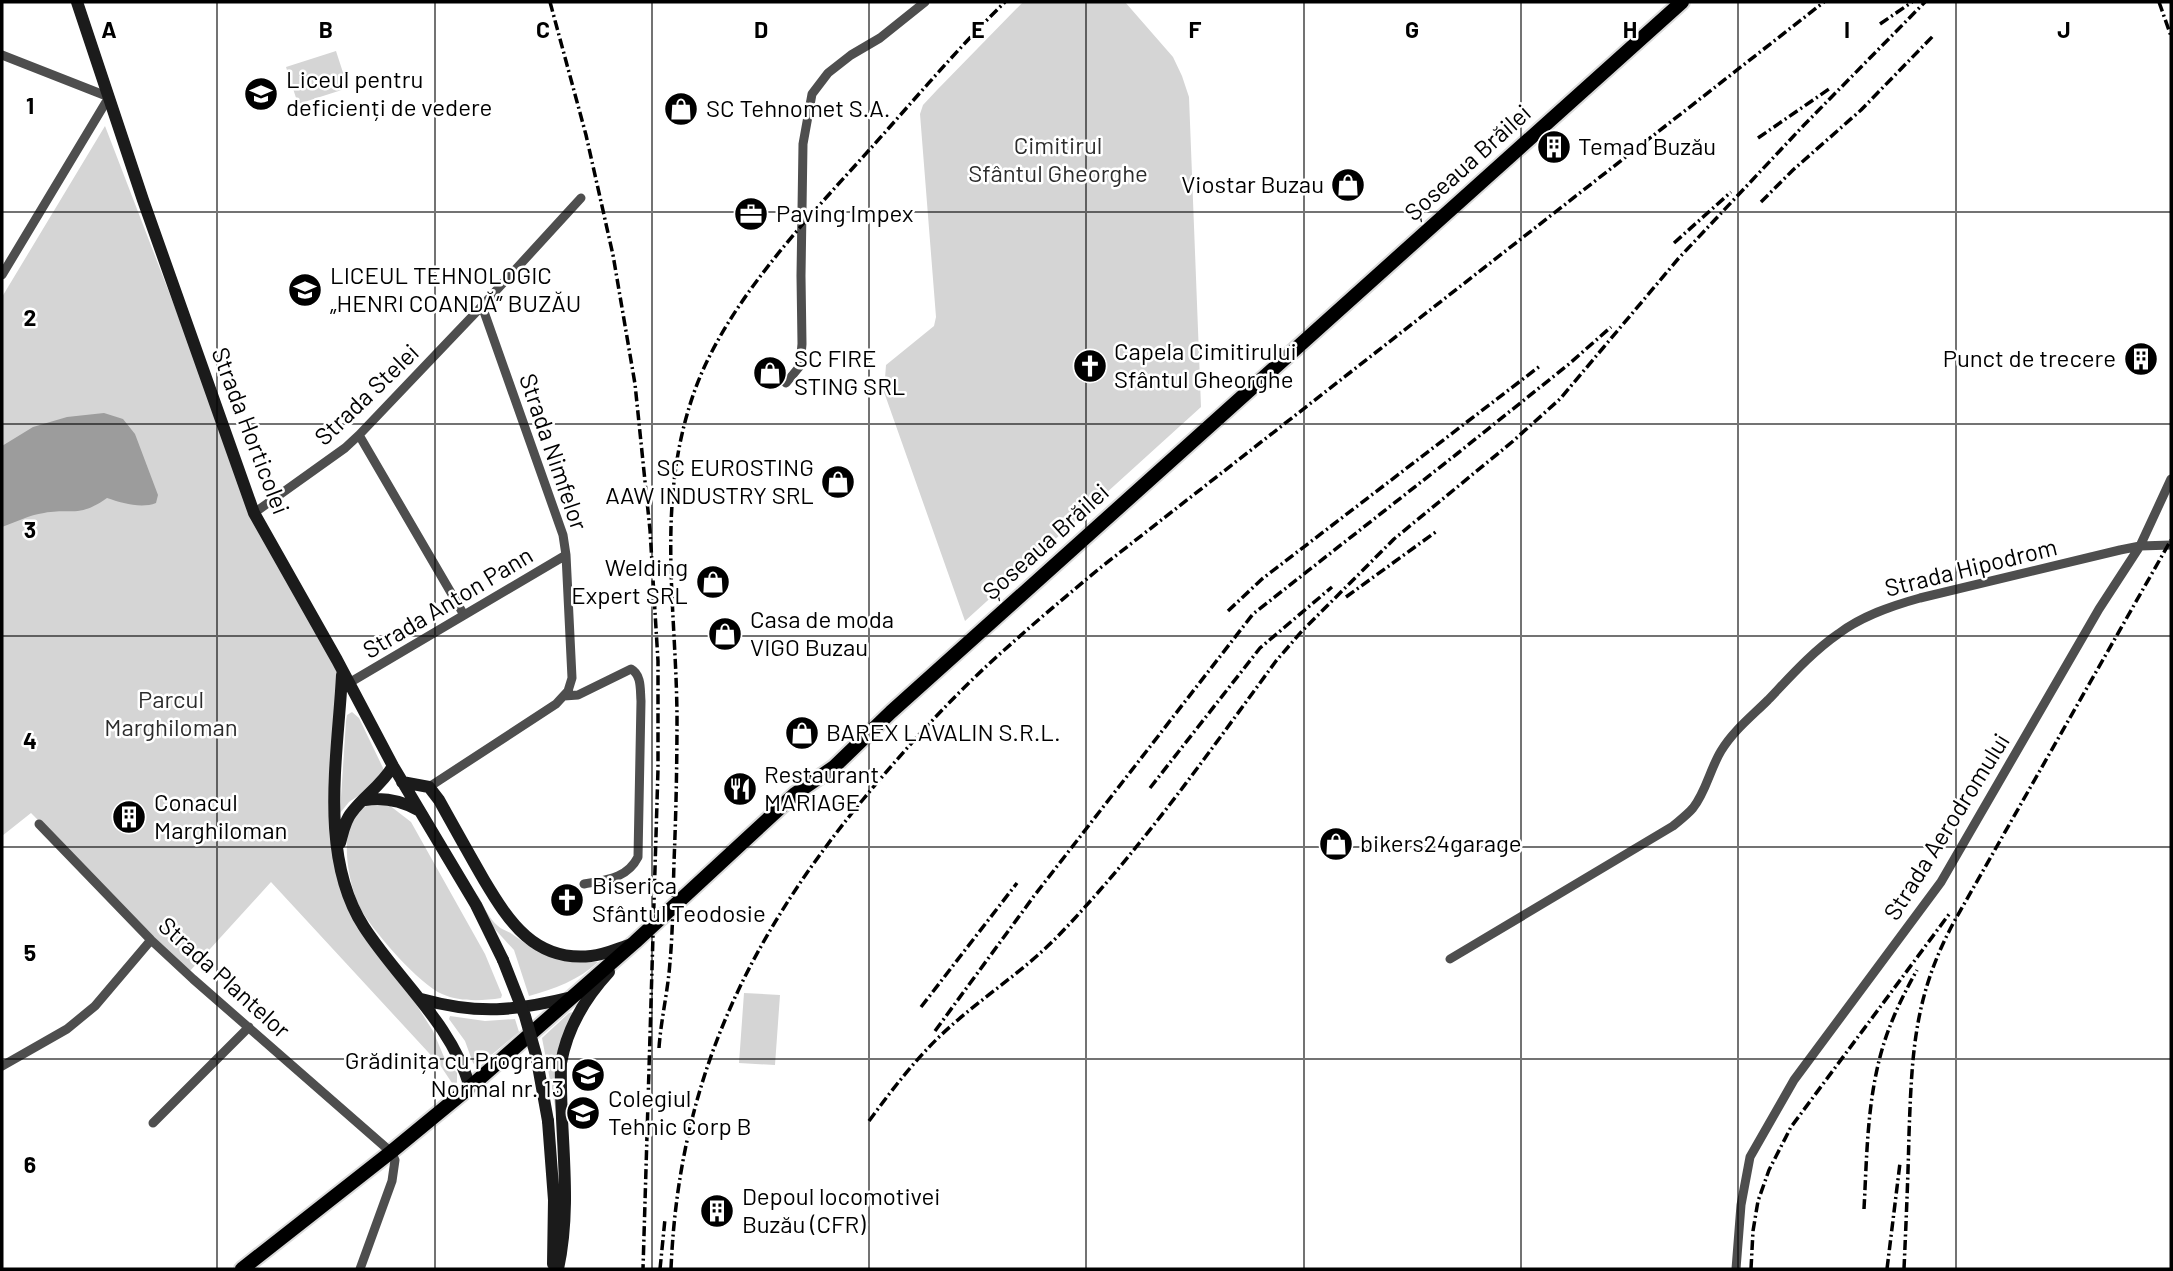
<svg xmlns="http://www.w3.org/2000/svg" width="2173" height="1271" font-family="Barlow,sans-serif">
	<rect width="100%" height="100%" fill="#fff"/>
	<path fill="#d5d5d5" d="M 1023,2 L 1125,2 L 1173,57 L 1182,76 L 1189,97 L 1201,407 L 965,621 L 884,392 L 886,365 L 934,326 L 936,317 L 920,114 L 923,105 L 937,90 Z
		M 336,51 L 348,88 L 298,104 L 286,67 Z
		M 105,126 L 254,513 L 337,660 L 335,793 L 343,879 L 383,952 L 433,1031 L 444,1057 L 457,1073 L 457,1082 L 454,1086 L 440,1065 L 271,882 L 189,972 L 31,813 L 2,836 L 2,297 Z
		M 352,712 L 359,718 L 384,770 L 367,790 L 349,802 L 340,813 L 346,721 L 347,715 Z
		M 368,805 L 389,805 L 411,822 L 485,954 L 502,995 L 501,998 C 482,1001 460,1002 442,994 C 419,984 376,934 363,913 C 349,890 339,836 355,814 C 359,810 363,807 368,805 Z
		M 477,894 C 483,904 489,919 498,926 C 502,930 508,931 512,934 C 543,957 559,962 598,962 C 579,980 554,989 529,996 L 514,950 L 492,926 Z
		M 744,993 L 780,995 L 775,1065 L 739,1063 Z
		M 573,1012 L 563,1038 L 560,1133 L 542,1038 L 569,1013 Z
		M 450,1016 L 485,1021 L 515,1019 L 519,1032 L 477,1067 L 473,1063 L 465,1041 L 449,1019 Z"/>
	<path fill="#9c9c9c" d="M 104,413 L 123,419 L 135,434 L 158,495 L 156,503 C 141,509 122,503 107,498 C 79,518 72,508 44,513 C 29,515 16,522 2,527 L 2,446 L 33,427 L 67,417 Z"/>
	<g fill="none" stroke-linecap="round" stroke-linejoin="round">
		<g stroke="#dbdbdb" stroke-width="18">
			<path id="primary" d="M 242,1269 L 391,1152 L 470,1087 L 635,942 L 795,794 L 834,767 L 891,712 L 1682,2"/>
		</g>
		<path stroke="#4e4e4e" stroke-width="9" d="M 2,55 L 109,97 L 2,275
			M 786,383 L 800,366 L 802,344 L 801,276 L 803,144 L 812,94 L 828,73 L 851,55 L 880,38 L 925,2
			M 359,435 L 464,615
			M 254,513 L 345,448 L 359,435 L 482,306 L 581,198
			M 349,683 L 566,555
			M 564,696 L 578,695 L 631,669 C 642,675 640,690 641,701 L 638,857 C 627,879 605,880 584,884
			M 429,787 L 556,704 L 568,691 L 572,678 L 566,555 L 563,535 L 482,306
			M 39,824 L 151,940 L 193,979 L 391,1152 L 395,1160 L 392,1181 L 360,1269
			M 1450,959 L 1673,826 C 1680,820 1687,815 1693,808 C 1706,792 1710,769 1721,751 C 1733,731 1752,716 1768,700 C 1790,677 1812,652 1838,634 C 1862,616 1891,606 1920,598 L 2120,550 L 2140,546 L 2171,545
			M 2,1066 L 67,1029 L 95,1006 L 151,940
			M 153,1123 L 249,1027
			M 1736,1269 L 1741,1205 L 1750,1157 L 1794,1080 L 1941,882 L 2099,609 L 2140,546 L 2171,479"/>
		<path stroke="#1b1b1b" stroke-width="12" d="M 77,2 L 143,200 L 254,513 L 337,660 L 393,766 L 476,905 L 503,960
			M 342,675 C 338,755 318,856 364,927 C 399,981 451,1023 470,1087
			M 402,782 L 429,787 L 439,800 C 454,827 469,854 484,880 C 509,922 535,962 591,956 C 605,955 619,948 632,944
			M 365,800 C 384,797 400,800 418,810
			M 340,843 C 343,832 345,820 352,812 C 365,795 381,786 393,766
			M 421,999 C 479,1015 515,1011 572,997
			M 548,1121 L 554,1200 L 553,1264
			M 558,1269 C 573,1201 559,1132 561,1063 C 567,1029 586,997 609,972"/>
		<use href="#primary" stroke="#000" stroke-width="14"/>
		<path stroke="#000" stroke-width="3.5" stroke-dasharray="10 3.5 2 3.5" stroke-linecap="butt" d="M 550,2 L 586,135 L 613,255 L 635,384 L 650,530 L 658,661 L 658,769 L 643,1269
			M 2159,2 L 2171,36
			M 1880,24 L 1912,2
			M 1758,138 L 1829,89
			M 1761,202 L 1793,170 L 1861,110 L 1933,36
			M 1674,243 L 1731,192
			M 1346,597 L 1437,531
			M 1228,611 L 1262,579 L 1540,366
			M 1150,788 L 1260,648 L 1332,587
			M 921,1007 L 1017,883
			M 935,1031 L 1034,896 L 1253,614 L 1458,453 L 1569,364 L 1611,327
			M 659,1048 C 661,1019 668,991 670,962 C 673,929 673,895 674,862 C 676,814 677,765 677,716 C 676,602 655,498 696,387 C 729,299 809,217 871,148 C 915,99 958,48 1005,2
			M 869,1121 C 894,1087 920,1053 952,1025 C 987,994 1026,969 1058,936 C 1139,852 1207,755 1276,661 L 1302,631 L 1394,539 L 1512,442 L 1560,399 L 1678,259 L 1804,125 L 1925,2
			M 1864,1209 C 1867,1154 1867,1097 1884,1043 C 1892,1018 1904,993 1917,970
			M 660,1269 L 665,1219
			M 671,1269 C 679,1072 755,924 882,777 C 922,730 964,685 1011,644 C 1040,618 1070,593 1100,568 L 1824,2
			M 1751,1269 L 1753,1231 L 1758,1201 L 1769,1170 L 1791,1127 L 1950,913
			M 1887,1269 L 1900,1163
			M 1904,1269 C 1906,1224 1908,1179 1909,1134 C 1912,1052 1914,995 1955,920 L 2171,540"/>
		<path stroke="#1b1b1b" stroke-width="12" d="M 503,960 L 525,1016 L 536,1055 L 548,1121"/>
	</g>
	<path fill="none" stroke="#000" stroke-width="2" stroke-opacity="0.55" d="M 217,2 L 217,1269M 435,2 L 435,1269M 652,2 L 652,1269M 869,2 L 869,1269M 1086,2 L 1086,1269M 1304,2 L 1304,1269M 1521,2 L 1521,1269M 1738,2 L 1738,1269M 1956,2 L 1956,1269M 2,212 L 2171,212M 2,424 L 2171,424M 2,636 L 2171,636M 2,847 L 2171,847M 2,1059 L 2171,1059"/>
	<defs>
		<g id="school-disc" transform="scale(1.75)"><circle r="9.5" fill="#000" stroke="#fff"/><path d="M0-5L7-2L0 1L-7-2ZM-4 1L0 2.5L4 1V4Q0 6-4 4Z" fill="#fff"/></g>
		<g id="shop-disc" transform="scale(1.75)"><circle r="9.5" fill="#000" stroke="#fff"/><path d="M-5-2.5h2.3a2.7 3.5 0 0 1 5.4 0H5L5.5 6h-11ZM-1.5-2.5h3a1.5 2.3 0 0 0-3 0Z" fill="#fff"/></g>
		<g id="building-disc" transform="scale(1.75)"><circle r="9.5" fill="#000" stroke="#fff"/><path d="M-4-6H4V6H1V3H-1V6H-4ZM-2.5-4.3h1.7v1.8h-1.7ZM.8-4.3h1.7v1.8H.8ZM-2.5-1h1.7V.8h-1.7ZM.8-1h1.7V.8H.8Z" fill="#fff"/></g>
		<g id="office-disc" transform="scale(1.75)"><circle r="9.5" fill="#000" stroke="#fff"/><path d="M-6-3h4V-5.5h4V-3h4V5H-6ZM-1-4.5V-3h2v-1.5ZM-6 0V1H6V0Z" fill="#fff"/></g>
		<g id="church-disc" transform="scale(1.75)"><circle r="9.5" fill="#000" stroke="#fff"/><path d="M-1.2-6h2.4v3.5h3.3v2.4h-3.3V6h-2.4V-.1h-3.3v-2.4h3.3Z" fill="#fff"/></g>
		<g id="restaurant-disc" transform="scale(1.75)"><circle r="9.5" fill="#000" stroke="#fff"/><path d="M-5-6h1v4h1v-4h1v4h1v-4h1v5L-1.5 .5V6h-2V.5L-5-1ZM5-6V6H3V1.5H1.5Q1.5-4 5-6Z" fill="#fff"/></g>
	</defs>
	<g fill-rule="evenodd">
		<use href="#school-disc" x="261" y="94"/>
		<use href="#shop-disc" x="681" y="109"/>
		<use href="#building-disc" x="1554" y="147"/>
		<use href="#shop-disc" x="1348" y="185"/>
		<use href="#office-disc" x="751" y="214"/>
		<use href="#school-disc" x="305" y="290"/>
		<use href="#building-disc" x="2141" y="359"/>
		<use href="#church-disc" x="1090" y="366"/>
		<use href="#shop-disc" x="770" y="373"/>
		<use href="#shop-disc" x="838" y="482"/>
		<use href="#shop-disc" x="713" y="582"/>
		<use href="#shop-disc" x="725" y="634"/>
		<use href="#shop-disc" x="802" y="733"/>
		<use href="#restaurant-disc" x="740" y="789"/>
		<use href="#building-disc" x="129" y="817"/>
		<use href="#shop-disc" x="1336" y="844"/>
		<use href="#church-disc" x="567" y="900"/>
		<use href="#school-disc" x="588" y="1075"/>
		<use href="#school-disc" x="583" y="1113"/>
		<use href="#building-disc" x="717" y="1211"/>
	</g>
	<g text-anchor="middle" stroke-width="5" stroke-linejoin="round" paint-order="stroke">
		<g font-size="24" fill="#000" stroke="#fff" text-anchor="start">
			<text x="286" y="88">Liceul pentru<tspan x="286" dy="28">deficienți de vedere</tspan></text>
			<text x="706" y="117">SC Tehnomet S.A.</text>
			<text x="1578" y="155">Temad Buzău</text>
			<text x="1324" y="193" text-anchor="end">Viostar Buzau</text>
			<text x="776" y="222">Paving Impex</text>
			<text x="330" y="284">LICEUL TEHNOLOGIC<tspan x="330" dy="28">„HENRI COANDĂ” BUZĂU</tspan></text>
			<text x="1114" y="360">Capela Cimitirului<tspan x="1114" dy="28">Sfântul Gheorghe</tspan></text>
			<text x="794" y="367">SC FIRE<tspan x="794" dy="28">STING SRL</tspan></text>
			<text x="2116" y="367" text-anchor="end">Punct de trecere</text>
			<text x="814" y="476" text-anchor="end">SC EUROSTING<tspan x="814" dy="28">AAW INDUSTRY SRL</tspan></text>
			<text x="688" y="576" text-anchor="end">Welding<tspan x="688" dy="28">Expert SRL</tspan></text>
			<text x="750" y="628">Casa de moda<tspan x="750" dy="28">VIGO Buzau</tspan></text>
			<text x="826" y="741">BAREX LAVALIN S.R.L.</text>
			<text x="764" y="783">Restaurant<tspan x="764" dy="28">MARIAGE</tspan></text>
			<text x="154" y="811">Conacul<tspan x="154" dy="28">Marghiloman</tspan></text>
			<text x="1360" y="852">bikers24garage</text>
			<text x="592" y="894">Biserica<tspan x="592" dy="28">Sfântul Teodosie</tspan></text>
			<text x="564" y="1069" text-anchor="end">Grădinița cu Program<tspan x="564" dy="28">Normal nr. 13</tspan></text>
			<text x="608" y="1107">Colegiul<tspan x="608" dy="28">Tehnic Corp B</tspan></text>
			<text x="742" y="1205">Depoul locomotivei<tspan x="742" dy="28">Buzău (CFR)</tspan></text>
		</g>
		<g font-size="24" fill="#2c2c2c" stroke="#fff">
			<text x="1058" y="154">Cimitirul<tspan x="1058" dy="28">Sfântul Gheorghe</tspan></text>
			<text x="171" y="708">Parcul<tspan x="171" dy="28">Marghiloman</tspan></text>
		</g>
		<g font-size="24" fill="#000" stroke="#fff">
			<text transform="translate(1468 163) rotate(-42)" y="8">Șoseaua Brăilei</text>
			<text transform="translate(367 395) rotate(-44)" y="8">Strada Stelei</text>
			<text transform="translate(250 431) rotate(69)" y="8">Strada Horticolei</text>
			<text transform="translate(553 452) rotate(71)" y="8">Strada Nimfelor</text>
			<text transform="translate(1046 542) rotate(-42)" y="8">Șoseaua Brăilei</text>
			<text transform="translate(1971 568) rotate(-14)" y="8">Strada Hipodrom</text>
			<text transform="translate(448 603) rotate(-31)" y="8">Strada Anton Pann</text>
			<text transform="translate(1947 827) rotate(-58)" y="8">Strada Aerodromului</text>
			<text transform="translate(224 978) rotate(42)" y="8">Strada Plantelor</text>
		</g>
	</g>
	<g font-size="23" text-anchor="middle" font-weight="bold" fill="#000" stroke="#fff" stroke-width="5" stroke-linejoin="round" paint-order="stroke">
		<text x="109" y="38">A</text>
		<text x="326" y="38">B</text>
		<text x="543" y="38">C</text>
		<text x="761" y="38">D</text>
		<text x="978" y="38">E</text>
		<text x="1195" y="38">F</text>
		<text x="1412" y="38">G</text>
		<text x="1630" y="38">H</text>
		<text x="1847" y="38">I</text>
		<text x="2064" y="38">J</text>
		<text x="30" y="114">1</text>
		<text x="30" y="326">2</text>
		<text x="30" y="538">3</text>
		<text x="30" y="749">4</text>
		<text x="30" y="961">5</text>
		<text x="30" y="1173">6</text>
	</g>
	<rect width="2173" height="1271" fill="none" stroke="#000000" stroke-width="7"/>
</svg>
